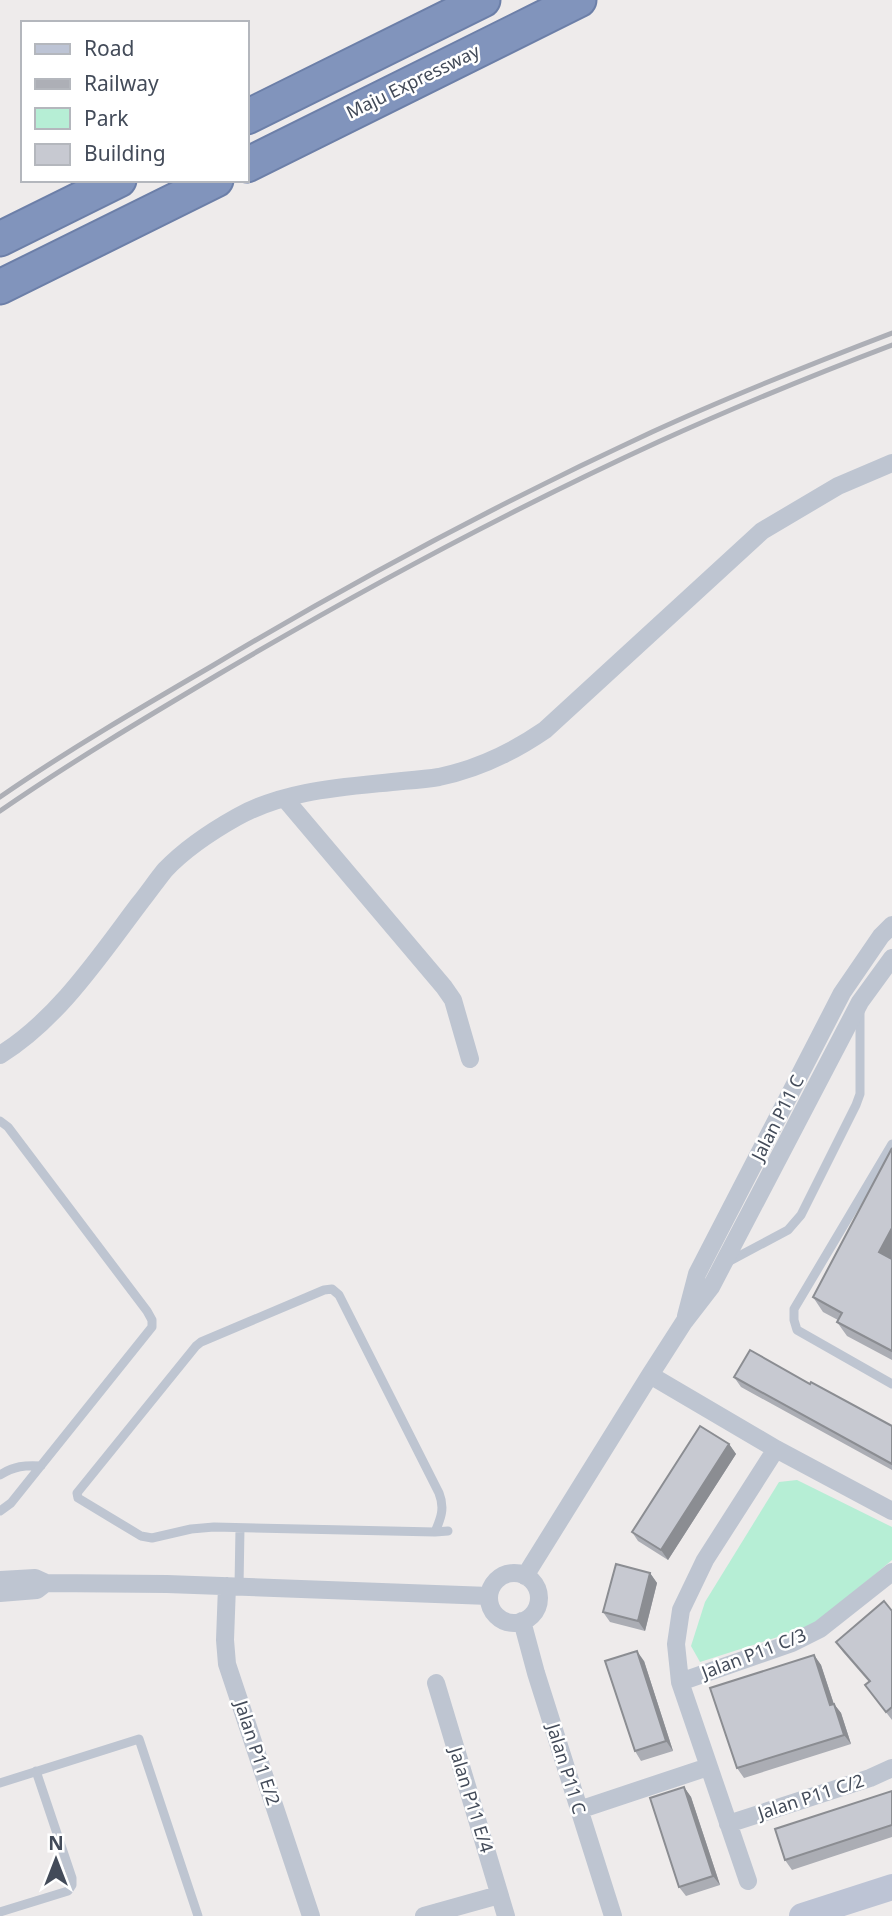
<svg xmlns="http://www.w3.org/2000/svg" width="892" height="1916" font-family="'Noto Sans',sans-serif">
	<rect width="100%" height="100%" fill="#eeebeb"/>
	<path fill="#b6eed5" d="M 797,1480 L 892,1527 L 892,1560 L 815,1625 L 700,1662 L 691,1646 L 705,1602 L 779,1482 Z"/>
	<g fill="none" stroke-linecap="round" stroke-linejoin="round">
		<g stroke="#6c7fa8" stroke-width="37">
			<path id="highway" d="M 247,117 L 483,0
				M 247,165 L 579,0
				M 0,239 L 119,180
				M 0,287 L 216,180"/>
		</g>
		<path stroke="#bec5d1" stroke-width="9" d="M 0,1121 L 8,1127 L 147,1311 L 152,1320 L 152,1327 L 11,1503 L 0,1511
			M 892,1144 L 794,1309 L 794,1320 L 797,1330 L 892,1384
			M 726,1263 L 788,1230 L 801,1215 L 856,1105 L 860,1094 L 860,1011
			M 0,1475 C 14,1466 25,1465 41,1466
			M 435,1532 C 441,1518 445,1508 439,1493 L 339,1295 L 332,1289 L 324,1290 L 201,1342 L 196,1346 L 77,1493 L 78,1498 L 141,1536 L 152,1538 L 191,1529 L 214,1527 L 435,1532 L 448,1531
			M 239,1586 L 240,1528
			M 0,1783 L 139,1739 L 198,1916
			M 0,1912 L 68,1891 L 72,1885 L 72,1878 L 36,1771"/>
		<path stroke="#bec5d1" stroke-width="18" d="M 285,799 L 444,987 L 453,1000 L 470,1059
			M 0,1055 C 57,1020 99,957 139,904 C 148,893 156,881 165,870 C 185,849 212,831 237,817 C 287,789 347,787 402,781 C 414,780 427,779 439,777 C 477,769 513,752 545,730 L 762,531 L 838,486 L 892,463
			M 686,1316 L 697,1274 L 842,993 L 881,936 L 892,925
			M 650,1375 L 776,1449 L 892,1511
			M489 1598a25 25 0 1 1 50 0a25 25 0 1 1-50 0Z
			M 525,1576 L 650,1375 L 684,1322 L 711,1287 L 860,1002 L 892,958
			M 0,1580 L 35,1578 L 46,1583 L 167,1584 L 489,1596
			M 227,1586 L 225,1640 L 227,1664 L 311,1916
			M 0,1593 L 37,1590 L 46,1583
			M 522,1621 L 536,1673 L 613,1916
			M 680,1682 L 792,1643 L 820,1629 L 892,1572
			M 436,1683 L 506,1916
			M 579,1810 L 708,1767
			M 728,1824 L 870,1778 L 892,1768
			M 748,1881 L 680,1682 L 676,1644 L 681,1610 L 705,1560 L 776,1449
			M 424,1916 L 499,1895"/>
		<path stroke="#bdc4d5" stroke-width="26" d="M 802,1916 L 892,1887"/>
		<use href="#highway" stroke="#8194bc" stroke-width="33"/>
		<path stroke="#adafb6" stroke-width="5" d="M 0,797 C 68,750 140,708 212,666 C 354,581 501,502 652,432 C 730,396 811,364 892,333
			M 0,811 C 71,762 145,718 219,674 C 361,590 508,511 658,442 C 735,407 813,375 892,345"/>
	</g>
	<path fill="#abadb4" d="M 892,1148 L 892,1360 L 847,1336 L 837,1322 L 838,1320 L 823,1312 L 813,1297 Z
		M 734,1377 L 810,1384 L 892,1426 L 892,1470 L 741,1387 Z
		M 729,1444 L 736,1454 L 668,1560 L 638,1541 L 632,1532 Z
		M 650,1573 L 657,1583 L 645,1631 L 610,1622 L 603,1612 Z
		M 892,1611 L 892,1720 L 865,1685 L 869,1682 L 843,1652 L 836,1642 Z
		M 814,1655 L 821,1665 L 834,1704 L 841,1713 L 851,1744 L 744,1778 L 737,1768 Z
		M 644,1661 L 673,1751 L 641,1761 L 635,1751 Z
		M 684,1787 L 691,1797 L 720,1885 L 686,1896 L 679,1887 Z
		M 892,1791 L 892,1837 L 792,1870 L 785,1860 Z"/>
	<path fill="#8b8d92" d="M 892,1228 L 892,1261 L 879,1252 Z
		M 729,1444 L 736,1454 L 668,1560 L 661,1550 Z
		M 650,1573 L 657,1583 L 645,1631 L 638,1621 Z
		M 637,1651 L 644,1661 L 673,1751 L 666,1741 Z
		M 814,1655 L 821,1665 L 837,1714 L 830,1705 Z
		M 834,1704 L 841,1713 L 851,1744 L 844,1735 Z
		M 684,1787 L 691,1797 L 720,1885 L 713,1876 Z"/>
	<path fill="#c7c9d1" stroke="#8b8d92" stroke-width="2" d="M 892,1148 L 892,1228 L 879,1252 L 892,1259 L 892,1351 L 837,1322 L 842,1313 L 813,1297 Z
		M 750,1350 L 810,1384 L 811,1382 L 892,1426 L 892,1464 L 734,1377 Z
		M 700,1426 L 729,1444 L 661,1550 L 632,1532 Z
		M 616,1564 L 650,1573 L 638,1621 L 603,1612 Z
		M 884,1601 L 892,1611 L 892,1707 L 886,1712 L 865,1685 L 870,1681 L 836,1642 Z
		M 637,1651 L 666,1741 L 635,1751 L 605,1661 Z
		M 814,1655 L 830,1705 L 834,1704 L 844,1735 L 737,1768 L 710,1688 Z
		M 684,1787 L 713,1876 L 679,1887 L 650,1798 Z
		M 892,1791 L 892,1825 L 785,1860 L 775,1829 Z"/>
	<g text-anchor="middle" stroke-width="5" stroke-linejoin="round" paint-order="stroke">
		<g font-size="18" fill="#434b59" stroke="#fff">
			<text transform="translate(413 82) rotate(-26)" y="6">Maju Expressway</text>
			<text transform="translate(778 1118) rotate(-63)" y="6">Jalan P11 C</text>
			<text transform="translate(754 1654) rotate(-21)" y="6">Jalan P11 C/3</text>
			<text transform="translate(257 1753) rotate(72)" y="6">Jalan P11 E/2</text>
			<text transform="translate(566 1769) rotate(73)" y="6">Jalan P11 C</text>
			<text transform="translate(811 1797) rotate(-18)" y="6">Jalan P11 C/2</text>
			<text transform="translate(471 1800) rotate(73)" y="6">Jalan P11 E/4</text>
		</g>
	</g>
	<rect x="21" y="21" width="228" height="161" fill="#ffffff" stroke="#b4b7bd" stroke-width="2"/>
	<rect x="35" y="44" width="35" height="10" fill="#bdc4d5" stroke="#b4b7bd" stroke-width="2"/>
	<text x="84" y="56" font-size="21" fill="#434b59">Road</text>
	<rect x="35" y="79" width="35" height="10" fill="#adafb6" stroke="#b4b7bd" stroke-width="2"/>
	<text x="84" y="91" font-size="21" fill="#434b59">Railway</text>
	<rect x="35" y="108" width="35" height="21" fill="#b6eed5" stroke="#b4b7bd" stroke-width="2"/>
	<text x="84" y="126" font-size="21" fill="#434b59">Park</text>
	<rect x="35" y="144" width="35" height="21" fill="#c7c9d1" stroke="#b4b7bd" stroke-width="2"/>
	<text x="84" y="161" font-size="21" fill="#434b59">Building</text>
	<g transform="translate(56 1860)" stroke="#ffffff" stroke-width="5" paint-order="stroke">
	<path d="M0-5L12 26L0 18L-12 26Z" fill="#434b59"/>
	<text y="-10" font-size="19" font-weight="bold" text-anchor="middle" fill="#434b59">N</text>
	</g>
</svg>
